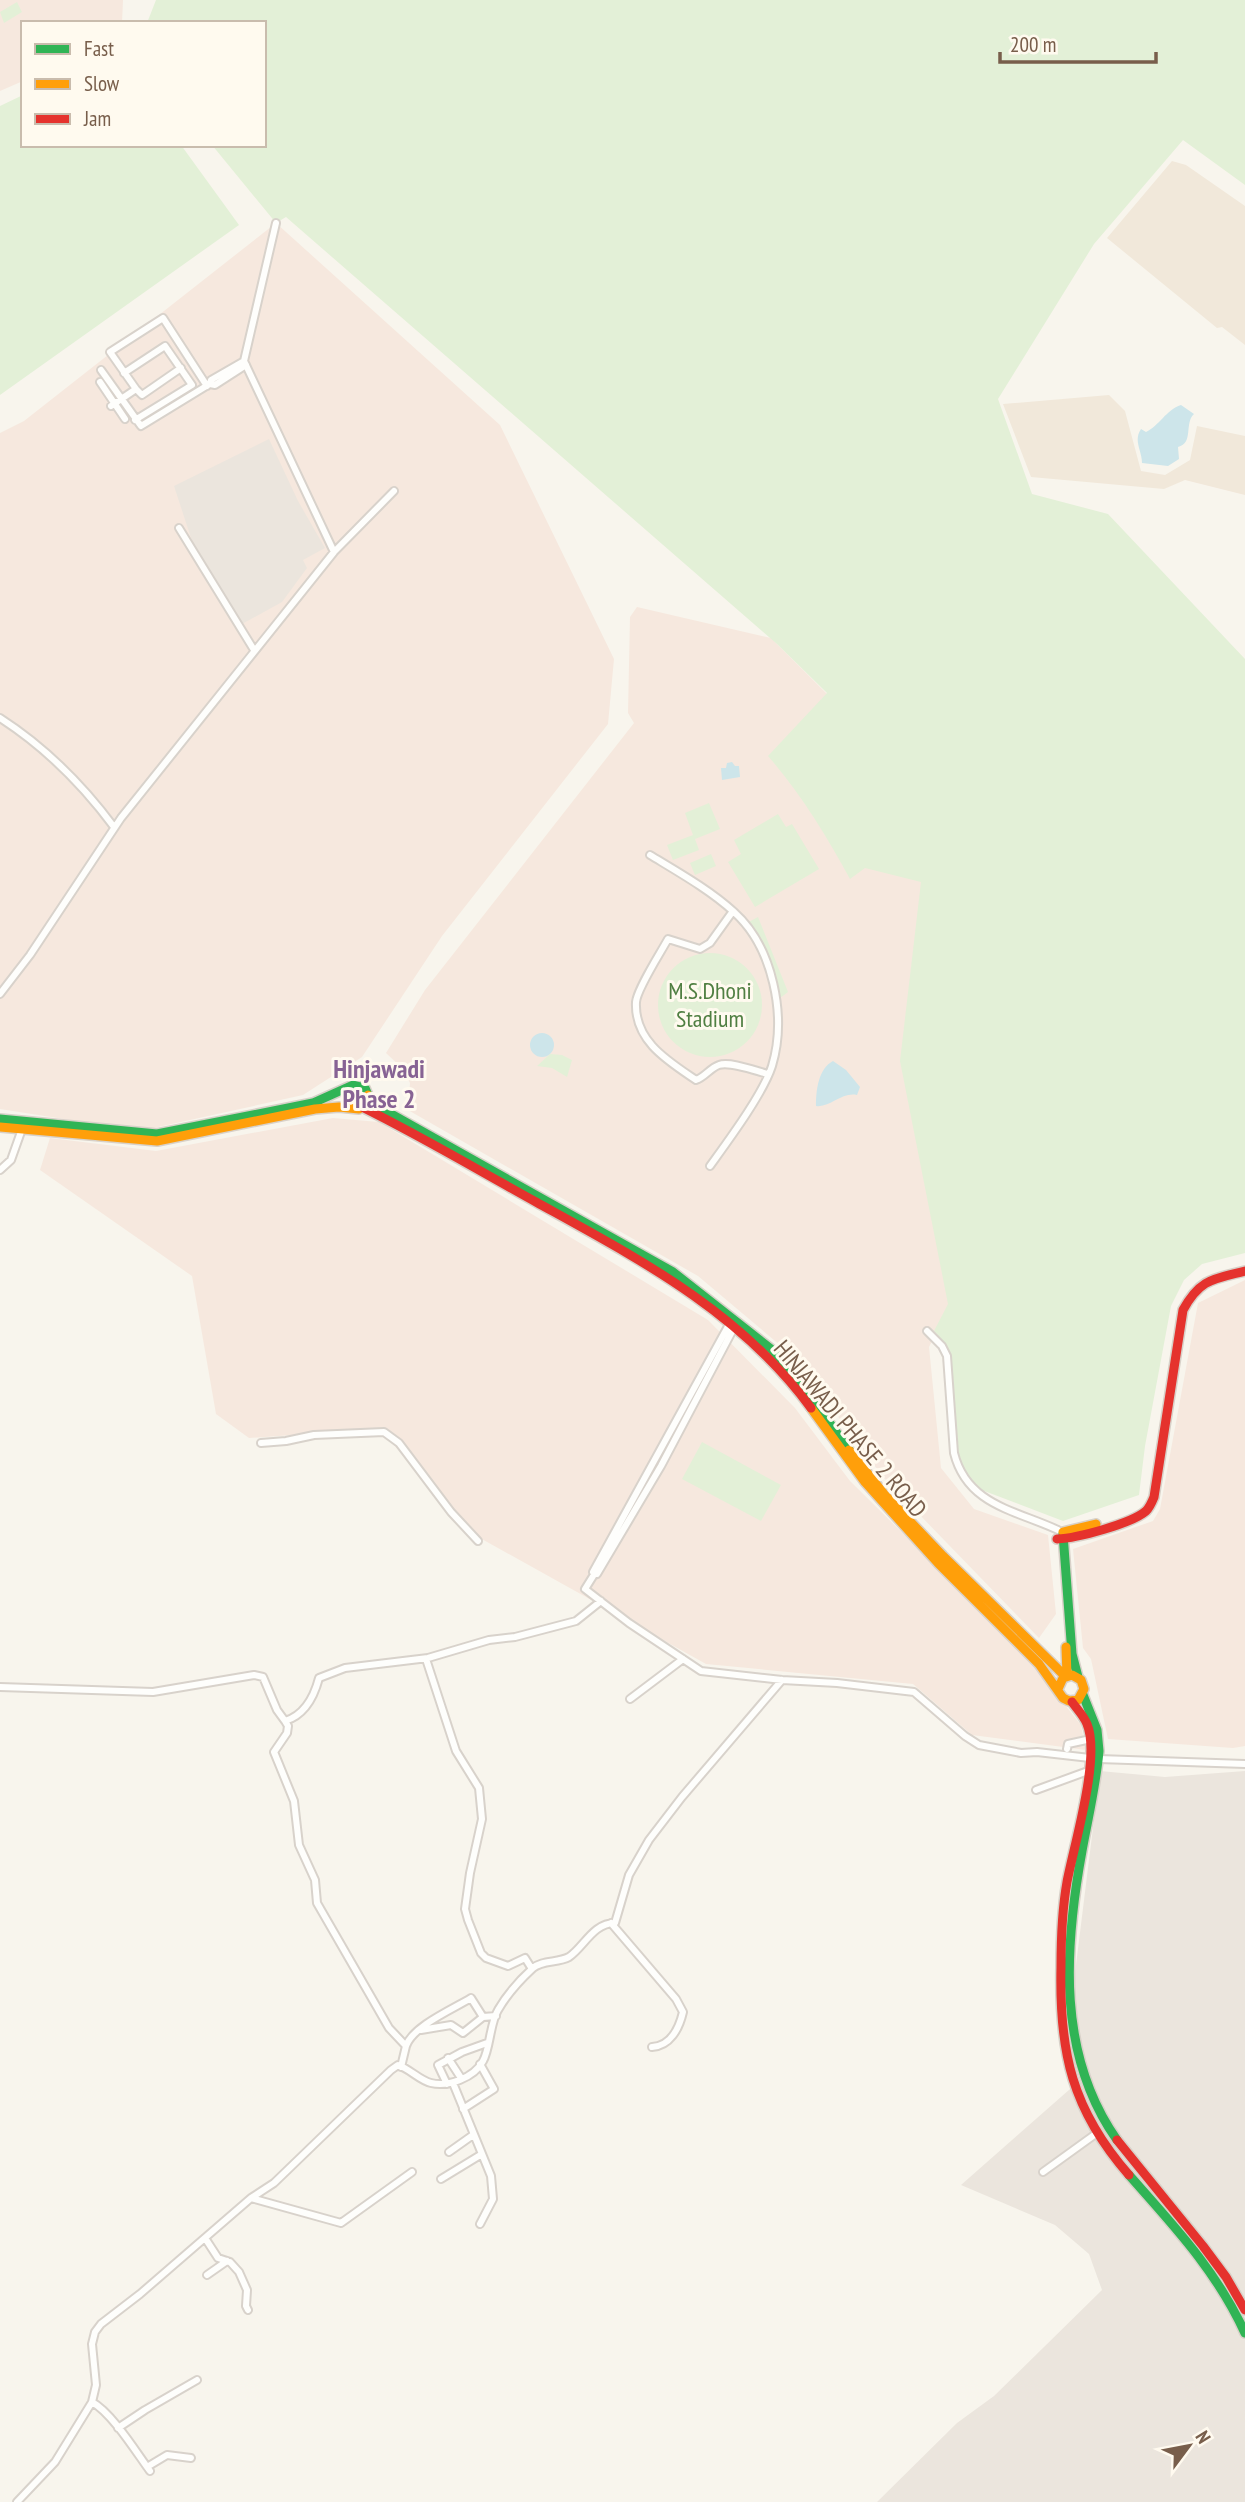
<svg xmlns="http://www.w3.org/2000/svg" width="1245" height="2502" font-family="'PT Sans Narrow',sans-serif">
	<rect width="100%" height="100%" fill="#f8f5ed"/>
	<path fill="#f1e8da" d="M 1172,161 L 1186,165 L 1245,206 L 1245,345 L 1222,327 L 1217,328 L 1107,238 Z
		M 1109,395 L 1125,411 L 1141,471 L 1165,475 L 1190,460 L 1197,426 L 1245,436 L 1245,495 L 1185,480 L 1164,489 L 1031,477 L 1003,404 Z"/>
	<path fill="#f6e8de" d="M 0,0 L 123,0 L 122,23 L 23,23 L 23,81 L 0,91 Z
		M 276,223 L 500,425 L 614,659 L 608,724 L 442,936 L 362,1057 L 303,1095 L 140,1131 L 0,1109 L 0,433 L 24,421 Z
		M 637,607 L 771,638 L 861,728 L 916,799 L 951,1304 L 929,1347 L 941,1468 L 974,1509 L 1048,1535 L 1056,1614 L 1039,1638 L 883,1477 L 793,1356 L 698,1276 L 408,1110 L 410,1083 L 403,1069 L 386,1053 L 425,990 L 634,723 L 628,713 L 630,617 Z
		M 333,1118 L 379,1122 L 708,1320 L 795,1408 L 850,1481 L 1022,1651 L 1081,1725 L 1086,1750 L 972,1735 L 913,1684 L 706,1664 L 480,1538 L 379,1429 L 249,1438 L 216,1414 L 192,1276 L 40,1170 L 50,1138 L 156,1151 Z
		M 1245,1280 L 1245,1746 L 1233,1748 L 1108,1739 L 1091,1659 L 1083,1648 L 1073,1549 L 1153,1521 L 1160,1509 L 1198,1303 Z"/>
	<path fill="#ebe5dd" d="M 269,439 L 298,501 L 325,548 L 303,560 L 307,568 L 282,602 L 242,624 L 193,544 L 174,486 Z
		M 1100,1771 L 1165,1777 L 1245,1771 L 1245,2502 L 877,2502 L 957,2423 L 994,2396 L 1102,2290 L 1089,2254 L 1055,2225 L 961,2185 L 1086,2075 L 1075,2045 L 1074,1981 Z"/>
	<path fill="#e3f0d7" d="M 156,0 L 1245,0 L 1245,185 L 1183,140 L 1094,244 L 998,399 L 1032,494 L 1108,514 L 1245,659 L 1245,1253 L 1202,1264 L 1184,1280 L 1171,1306 L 1145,1446 L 1139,1495 L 1063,1521 L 979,1489 L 968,1476 L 959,1459 L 951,1358 L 944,1342 L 934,1331 L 948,1304 L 900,1061 L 921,882 L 865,868 L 850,879 C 826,835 801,794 768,756 L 827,693 L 777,644 L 286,217 L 276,223 L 212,145 L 264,145 L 264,23 L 147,23 Z
		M 17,2 L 22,12 L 4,23 L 0,12 Z
		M 23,95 L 23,145 L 181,145 L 239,225 L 0,395 L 0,106 Z
		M 709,803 L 720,829 L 695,839 L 699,850 L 673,860 L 667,845 L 693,835 L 685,813 Z
		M 778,814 L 786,827 L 792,824 L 819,869 L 755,907 L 728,862 L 741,854 L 734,840 Z
		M 711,854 L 716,866 L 695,875 L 690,863 Z
		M 758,917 L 788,992 L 776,1001 L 765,958 L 745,924 Z
		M658 1005a52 52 0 1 1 104 0a52 52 0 1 1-104 0Z
		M 550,1054 L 562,1055 L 572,1060 L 567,1077 L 552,1068 L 537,1066 Z
		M 702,1442 L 781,1485 L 761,1521 L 682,1479 Z"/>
	<path fill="#cde5ea" d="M 1181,405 L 1194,414 C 1184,423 1194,443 1178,447 L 1179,459 L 1168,466 L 1142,463 C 1142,450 1133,441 1141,429 L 1146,432 C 1159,426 1166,410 1181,405 Z
		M 732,762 L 735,766 L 739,766 L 740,777 L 722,780 L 721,768 L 726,768 L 727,763 Z
		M530 1045a12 12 0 1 1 24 0a12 12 0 1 1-24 0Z
		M 833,1061 L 846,1070 L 860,1087 L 857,1095 C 841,1092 830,1108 816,1106 C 816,1091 818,1069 833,1061 Z"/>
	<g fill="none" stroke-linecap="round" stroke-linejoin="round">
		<g stroke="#d8d2cb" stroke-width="10">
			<path id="street" d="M 276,223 L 244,361 L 334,552
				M 244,361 L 211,380 L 210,384 L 215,385 L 246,365
				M 101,370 L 141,426 L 208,385
				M 124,373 L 165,346 L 192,385 L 135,420
				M 100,382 L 125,419
				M 136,389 L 142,395 L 181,368
				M 111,406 L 136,389 L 110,352 L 163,318 L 207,386
				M 179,528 L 254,650
				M 0,718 C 45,747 82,784 114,827
				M 650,855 C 678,872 710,890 734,912 C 773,947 787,1016 772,1066 C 763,1094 728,1141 710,1166
				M 733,911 L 710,943 L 700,949 L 668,939 C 661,952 637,989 636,1002 C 634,1041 668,1061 696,1080 C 705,1077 710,1068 719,1065 C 730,1061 756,1071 768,1074
				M 0,994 L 30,955 L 121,818 L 334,552 L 394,491
				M 0,1170 L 11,1160 L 22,1129
				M 731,1321 L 593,1572 L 597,1574 L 661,1466 L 736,1324
				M 927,1331 L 942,1346 L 947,1356 L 954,1453 C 967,1505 1015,1510 1058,1530
				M 261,1443 L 286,1441 L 314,1435 L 384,1432 L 399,1443 L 451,1512 L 478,1541
				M 595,1573 L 585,1589 L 629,1623 L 701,1671 L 782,1680 L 837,1683 L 914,1692 L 965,1736 L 979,1745 L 1021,1753 L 1037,1752 L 1090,1758
				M 426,1659 L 456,1751 L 479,1788 L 482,1819 L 470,1873 L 465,1909 L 468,1920 L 481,1953 L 486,1958 L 508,1966 L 525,1958 L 532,1969
				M 0,1687 L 153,1692 L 254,1675 L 263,1677 L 277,1710 L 285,1721 C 305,1715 314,1697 319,1678 L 345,1668 L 428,1658 L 489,1640 L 515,1637 L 576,1621 L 601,1601
				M 630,1699 L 683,1659
				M 285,1721 L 288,1726 L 287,1733 L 274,1752 L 294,1801 L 299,1845 L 315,1880 L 317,1903 L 389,2028 L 406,2046 L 401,2067
				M 1067,1749 L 1068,1744 L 1091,1739
				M 1099,1759 L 1245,1764
				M 1036,1790 L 1088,1771
				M 611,1923 L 676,1999 L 683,2012 C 679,2029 670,2046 652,2047
				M 421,2030 L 451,2025 L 463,2033 L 483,2017
				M 406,2046 C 413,2026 453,2009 471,1998 L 483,2017 L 496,2016
				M 448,2058 L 461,2078
				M 453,2083 L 491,2176 L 493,2199 L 480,2224
				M 447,2084 L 438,2065 L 462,2052 L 487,2043
				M 463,2109 L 494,2089 L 480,2064
				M 449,2152 L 473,2135
				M 1043,2172 L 1097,2133
				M 441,2179 L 482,2154
				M 251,2198 L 341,2223 L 412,2172
				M 205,2238 L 218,2258 L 230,2262 L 239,2272 L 247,2290 L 246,2306 L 248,2310
				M 207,2275 L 227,2261
				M 92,2402 C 112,2413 136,2452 150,2471
				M 118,2428 L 145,2410 L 197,2380
				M 147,2467 L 167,2455 L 191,2458
				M 17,2502 L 55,2462 L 92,2402 L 96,2385 L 92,2344 L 95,2332 L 101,2324 L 140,2294 L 251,2198 L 274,2183 L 391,2070 L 398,2065 C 410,2069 419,2080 431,2083 C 448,2087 474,2078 483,2061 C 490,2049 490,2023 498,2010 C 506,1996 521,1979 533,1968 C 542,1960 558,1963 569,1957 C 584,1947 593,1923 615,1923 L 629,1875 L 649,1840 L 682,1797 L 782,1680"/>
		</g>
		<g stroke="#d8d1c9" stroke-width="12">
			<path id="fast" d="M 368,1097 L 391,1114 L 673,1272 L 771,1349 L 794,1374 L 849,1450
				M 0,1119 L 157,1134 L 313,1103 L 353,1085 L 365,1088 L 368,1095
				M 1063,1534 L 1072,1654 L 1078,1677
				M 1083,1695 L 1097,1730 L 1099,1751 C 1096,1785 1088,1818 1082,1851 C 1064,1949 1057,2055 1117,2140
				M 1129,2175 C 1174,2226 1216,2270 1245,2333"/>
		</g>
		<g stroke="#d8d1c9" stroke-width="12">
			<path id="slow" d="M 0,1127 L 157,1141 L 315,1109 L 339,1107 L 359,1109 L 366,1103 L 368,1095
				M 811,1408 L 865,1482 L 938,1563 L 1039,1664 L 1063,1698 L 1069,1701 L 1078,1700 L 1084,1689 L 1081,1680 L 1072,1675 L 1063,1678 L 1058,1689
				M 849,1450 L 884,1494 L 943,1556 L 1066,1677
				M 1063,1532 L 1096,1524
				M 1066,1647 L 1067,1676"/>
		</g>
		<g stroke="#d8d1c9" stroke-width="12">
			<path id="jam" d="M 362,1107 C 421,1136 478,1170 536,1202 C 639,1259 740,1311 811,1408
				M 1057,1539 C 1077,1538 1131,1524 1146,1511 C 1150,1507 1152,1502 1154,1497 L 1183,1310 C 1200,1279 1213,1279 1245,1271
				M 1072,1702 C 1077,1709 1084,1716 1087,1724 C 1101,1757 1074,1845 1067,1882 C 1062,1910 1061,1939 1061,1967 C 1059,2052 1072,2110 1129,2175
				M 1117,2140 L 1203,2246 L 1226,2277 L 1245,2310"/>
		</g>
		<use href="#street" stroke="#fefefc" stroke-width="6"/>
		<use href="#fast" stroke="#30b455" stroke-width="9"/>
		<use href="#slow" stroke="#ff9f0a" stroke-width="9"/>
		<use href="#jam" stroke="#e5322d" stroke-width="9"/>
	</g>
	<g text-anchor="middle" stroke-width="6" stroke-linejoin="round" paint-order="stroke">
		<g font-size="24" fill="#507f42" stroke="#fffaef">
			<text x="710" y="999">M.S.Dhoni<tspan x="710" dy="28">Stadium</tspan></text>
		</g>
		<g font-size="24" fill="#785e4b" stroke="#fffaef">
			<text transform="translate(850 1429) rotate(50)" y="8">HINJAWADI PHASE 2 ROAD</text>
		</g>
		<g font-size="26" font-weight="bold" fill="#876394" stroke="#fffaef">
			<text x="379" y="1078">Hinjawadi<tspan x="379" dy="30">Phase 2</tspan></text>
		</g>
	</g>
	<rect x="21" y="21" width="245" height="126" fill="#fffaef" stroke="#c9bcad" stroke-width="2"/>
	<rect x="35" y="44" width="35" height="10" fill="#30b455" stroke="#c9bcad" stroke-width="2"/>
	<text x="84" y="56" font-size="21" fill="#785e4b">Fast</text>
	<rect x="35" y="79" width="35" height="10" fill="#ff9f0a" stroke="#c9bcad" stroke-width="2"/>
	<text x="84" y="91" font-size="21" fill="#785e4b">Slow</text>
	<rect x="35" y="114" width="35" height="10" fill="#e5322d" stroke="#c9bcad" stroke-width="2"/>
	<text x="84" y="126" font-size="21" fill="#785e4b">Jam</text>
	<g transform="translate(1189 2446) rotate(58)" stroke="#fffaef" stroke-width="5" paint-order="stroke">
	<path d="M0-5L12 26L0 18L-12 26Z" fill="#785e4b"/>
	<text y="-10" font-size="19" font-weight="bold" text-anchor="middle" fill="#785e4b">N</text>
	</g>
	<path d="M1000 52v10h156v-10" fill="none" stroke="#785e4b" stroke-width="3.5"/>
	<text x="1010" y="52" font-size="21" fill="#785e4b" stroke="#fffaef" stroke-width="5" paint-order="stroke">200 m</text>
</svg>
